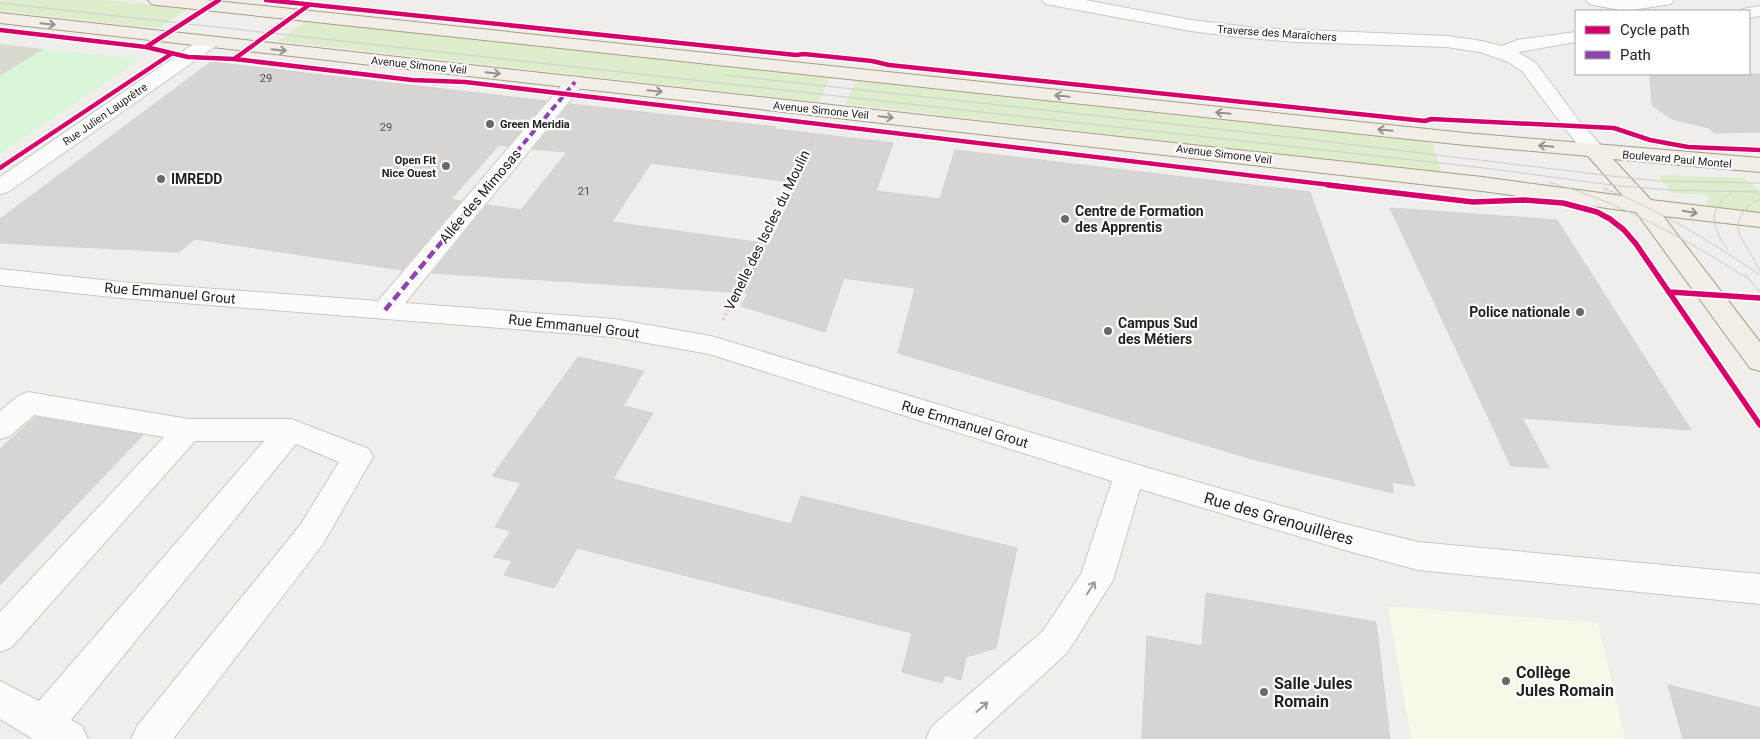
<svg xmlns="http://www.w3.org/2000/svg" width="1760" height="739" font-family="Roboto,sans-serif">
	<rect width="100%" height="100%" fill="#f0eeeb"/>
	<path fill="#f8f7e8" d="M 1388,606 L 1598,623 L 1625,739 L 1411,739 Z"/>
	<path fill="#d9d9cd" d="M 0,44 L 44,49 L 0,76 Z"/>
	<path fill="#ddeccb" d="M 0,0 L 105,0 L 188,9 L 158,28 L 0,11 Z
		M 306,21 L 830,78 L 818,102 L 278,41 Z
		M 857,81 L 1433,143 L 1441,172 L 845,104 Z
		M 1658,175 L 1744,178 L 1760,192 L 1760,209 L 1757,212 L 1704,208 L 1710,195 L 1672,193 Z"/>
	<path fill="#daf5da" d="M 44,49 L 140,59 L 0,154 L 0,76 Z"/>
	<path fill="#d7d4d2" stroke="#d3d0cc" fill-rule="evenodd" d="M 211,62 L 546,101 L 508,146 L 499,145 L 451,199 L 461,201 L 402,270 L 195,239 L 179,252 L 0,243 L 0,219 Z
		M 1650,74 L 1760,74 L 1760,132 L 1715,133 L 1709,128 L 1672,119 L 1652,105 Z
		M 570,104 L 776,127 L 775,129 L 893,143 L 876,191 L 940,199 L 955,150 L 1310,192 L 1415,486 L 1392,482 L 1393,493 L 1252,459 L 898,353 L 915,288 L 844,278 L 825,332 L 741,306 L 748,293 L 432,273 L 487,205 L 521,210 L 567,152 L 533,149 ZM 651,163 L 798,183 L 770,244 L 612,222 Z
		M 1390,208 L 1557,220 L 1691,430 L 1522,418 L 1549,468 L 1511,466 Z
		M 578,357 L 644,371 L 623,406 L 653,413 L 613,479 L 791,524 L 801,496 L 1017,548 L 996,648 L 966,657 L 961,680 L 945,675 L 942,683 L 902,672 L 912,633 L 577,548 L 554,588 L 504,575 L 512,561 L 494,557 L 511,531 L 495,527 L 521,483 L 492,476 Z
		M 35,417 L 143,435 L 0,585 L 0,449 Z
		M 1206,593 L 1376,622 L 1390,739 L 1142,739 L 1147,636 L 1202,646 Z
		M 1668,685 L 1760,708 L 1760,739 L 1683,739 Z"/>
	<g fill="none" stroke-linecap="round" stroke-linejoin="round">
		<g stroke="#c9c8c7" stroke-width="2">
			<path id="minor" d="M 1042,0 L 1085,0 L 1191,20 L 1257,28 L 1447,36 L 1482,41 L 1502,46 L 1517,40 L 1576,32 L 1576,42 L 1518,52 L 1536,63 L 1580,122 L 1606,151 L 1603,156 L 1595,157 L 1587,156 L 1566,130 L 1522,71 L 1508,62 L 1480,52 L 1447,47 L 1296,42 L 1238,37 L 1191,31 L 1051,5 L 1045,4 Z
				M 1586,0 L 1674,0 L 1671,4 L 1665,5 L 1625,11 L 1589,4 Z
				M 1760,6 L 1760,16 L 1749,18 L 1749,11 L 1741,11 L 1743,9 Z
				M 209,36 L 216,38 L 218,42 L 216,46 L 8,192 L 0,194 L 0,177 L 202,38 Z
				M 575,76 L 582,78 L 585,82 L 582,86 L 405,303 L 614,319 L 711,336 L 1152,469 L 1341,523 L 1418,542 L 1760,574 L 1760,604 L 1418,570 L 1341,549 L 1140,489 L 1113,580 L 1067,653 L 973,739 L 926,739 L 932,726 L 1043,631 L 1081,574 L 1112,481 L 709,354 L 614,337 L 121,298 L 0,285 L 0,269 L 121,282 L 378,301 L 568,78 Z
				M 28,392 L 188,419 L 291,419 L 369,449 L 373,457 L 323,544 L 173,739 L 131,739 L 137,726 L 301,524 L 339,462 L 296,444 L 71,720 L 82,726 L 88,739 L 33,739 L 0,719 L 0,681 L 39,701 L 264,441 L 195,441 L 12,647 L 0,652 L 0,612 L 164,437 L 34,415 L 10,436 L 0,439 L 0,411 L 18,396 Z"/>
		</g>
		<g stroke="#a79c86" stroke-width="2">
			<path id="major" d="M 148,0 L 206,0 L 1465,133 L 1760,158 L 1760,172 L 1613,159 L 1651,200 L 1760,213 L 1760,227 L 1663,216 L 1760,342 L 1760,371 L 1750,368 L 1636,212 L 1482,191 L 0,23 L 0,13 L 1482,177 L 1623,196 L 1588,156 L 1465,145 L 157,5 L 151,4 Z"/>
		</g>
		<path stroke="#dccecd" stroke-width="2.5" stroke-dasharray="2 2" stroke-linecap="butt" d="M 789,186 L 814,135"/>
		<path stroke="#dccecd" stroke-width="3" stroke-dasharray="2.5 2.5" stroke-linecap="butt" d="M 723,320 L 790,185"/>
		<use href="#minor" fill="#fdfcfc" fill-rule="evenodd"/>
		<use href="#major" fill="#f3ede7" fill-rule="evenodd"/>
		<path stroke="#ccc" stroke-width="1" d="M 0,3 L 1476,167 L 1620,186 L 1670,190 L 1760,192
			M 725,75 L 1281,136 L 1619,177 L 1659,181 L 1760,183
			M 1549,182 C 1622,203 1686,239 1750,280
			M 1603,188 C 1660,210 1710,241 1760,275
			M 1760,199 C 1750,203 1736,216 1738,229 C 1740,238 1755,261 1760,271
			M 1728,250 C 1711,225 1706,211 1733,191
			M 1745,274 L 1760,292"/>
		<path stroke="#8e44ad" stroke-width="4" stroke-dasharray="7 4" stroke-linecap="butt" d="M 488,186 L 575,82"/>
		<path stroke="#8e44ad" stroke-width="4.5" stroke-dasharray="9 4.5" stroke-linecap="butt" d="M 385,310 L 489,185"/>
		<g stroke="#fff" stroke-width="7">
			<path id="cycleway-far1" d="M 266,0 L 796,55 L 804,54 L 872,61 L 889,65 L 1425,121 L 1431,119 L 1614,128 L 1650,140 L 1688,147 L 1760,150
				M 0,30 L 146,47 L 188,57 L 234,59 L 412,80 L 465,82 L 1339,186
				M 146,47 L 219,0
				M 234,59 L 309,5
				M 0,168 L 171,54"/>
		</g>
		<g stroke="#fff" stroke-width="9">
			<path id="cycleway" d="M 1328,185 L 1473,202 L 1524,200 L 1563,203 L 1597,212 L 1610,219 L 1624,230 L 1636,244 L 1760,425
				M 1670,292 L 1760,298"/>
		</g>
		<use href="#cycleway-far1" stroke="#d6006c" stroke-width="4.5"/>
		<use href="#cycleway" stroke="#d6006c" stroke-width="5.5"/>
	</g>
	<defs><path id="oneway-shaft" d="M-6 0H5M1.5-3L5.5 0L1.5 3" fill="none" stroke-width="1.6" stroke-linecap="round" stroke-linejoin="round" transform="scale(1.25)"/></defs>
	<g stroke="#95928e">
		<use href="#oneway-shaft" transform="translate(48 24) rotate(6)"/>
		<use href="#oneway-shaft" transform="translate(279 50) rotate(6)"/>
		<use href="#oneway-shaft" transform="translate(493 73) rotate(6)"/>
		<use href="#oneway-shaft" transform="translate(655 91) rotate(6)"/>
		<use href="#oneway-shaft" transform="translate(1062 96) rotate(-174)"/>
		<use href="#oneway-shaft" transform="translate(1223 113) rotate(-174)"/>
		<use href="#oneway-shaft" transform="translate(886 117) rotate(6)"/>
		<use href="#oneway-shaft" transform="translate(1385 130) rotate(-174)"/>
		<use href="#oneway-shaft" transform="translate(1546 146) rotate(-175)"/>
		<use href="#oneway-shaft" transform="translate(1690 212) rotate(9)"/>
	</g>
	<g stroke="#9a9a9a">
		<use href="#oneway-shaft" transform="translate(1091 588) rotate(-57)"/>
		<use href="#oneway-shaft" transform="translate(982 707) rotate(-41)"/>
	</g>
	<g fill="#6a6968" stroke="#fff" stroke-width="2">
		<circle cx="490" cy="124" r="5"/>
		<circle cx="446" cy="166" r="5"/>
		<circle cx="161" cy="179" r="5"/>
		<circle cx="1065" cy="219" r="5"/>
		<circle cx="1580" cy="312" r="5"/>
		<circle cx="1108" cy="331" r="5"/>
		<circle cx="1506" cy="681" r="5"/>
		<circle cx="1264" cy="692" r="5"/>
	</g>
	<g text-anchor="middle" stroke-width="4.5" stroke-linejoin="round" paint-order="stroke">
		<g font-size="11" fill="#222" stroke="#fff">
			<text transform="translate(1277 33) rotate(4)" y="4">Traverse des Maraîchers</text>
			<text transform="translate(419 65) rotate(6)" y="4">Avenue Simone Veil</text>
			<text transform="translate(821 110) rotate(6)" y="4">Avenue Simone Veil</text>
			<text transform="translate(105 114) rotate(-35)" y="4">Rue Julien Lauprêtre</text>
			<text transform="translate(1224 154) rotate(7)" y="4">Avenue Simone Veil</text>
			<text transform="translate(1677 159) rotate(5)" y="4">Boulevard Paul Montel</text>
		</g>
		<g font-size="11" fill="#4f4e4e">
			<text x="266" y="82">29</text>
			<text x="386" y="131">29</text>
			<text x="584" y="195">21</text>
		</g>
		<g font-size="11" font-weight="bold" fill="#222" stroke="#fff" text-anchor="start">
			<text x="500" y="128">Green Meridia</text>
			<text x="436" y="164" text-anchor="end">Open Fit<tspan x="436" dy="13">Nice Ouest</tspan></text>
		</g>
		<g font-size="14" font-weight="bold" fill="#222" stroke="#fff" text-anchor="start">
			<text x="171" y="184">IMREDD</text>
			<text x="1075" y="216">Centre de Formation<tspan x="1075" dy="16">des Apprentis</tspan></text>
			<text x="1570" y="317" text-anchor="end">Police nationale</text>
			<text x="1118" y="328">Campus Sud<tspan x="1118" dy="16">des Métiers</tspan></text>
		</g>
		<g font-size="14" fill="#222" stroke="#fff">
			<text transform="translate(480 196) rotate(-50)" y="5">Allée des Mimosas</text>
			<text transform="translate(767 230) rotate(-64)" y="5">Venelle des Iscles du Moulin</text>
			<text transform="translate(170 293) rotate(5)" y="5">Rue Emmanuel Grout</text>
			<text transform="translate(574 326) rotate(6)" y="5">Rue Emmanuel Grout</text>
			<text transform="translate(965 424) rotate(17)" y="5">Rue Emmanuel Grout</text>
		</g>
		<g font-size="16" fill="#222" stroke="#fff">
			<text transform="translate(1279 518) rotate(16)" y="6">Rue des Grenouillères</text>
		</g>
		<g font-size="16" font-weight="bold" fill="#222" stroke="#fff" text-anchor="start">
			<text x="1516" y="678">Collège<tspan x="1516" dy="18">Jules Romain</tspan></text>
			<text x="1274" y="689">Salle Jules<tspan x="1274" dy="18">Romain</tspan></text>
		</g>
	</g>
	<rect x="1575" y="10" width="175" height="65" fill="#ffffff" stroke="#a7a7a7"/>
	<rect x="1585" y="26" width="25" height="8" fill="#d6006c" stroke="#a7a7a7"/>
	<text x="1620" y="35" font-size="15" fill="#222222">Cycle path</text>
	<rect x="1585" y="51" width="25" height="8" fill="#8e44ad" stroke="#a7a7a7"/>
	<text x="1620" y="60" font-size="15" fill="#222222">Path</text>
</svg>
